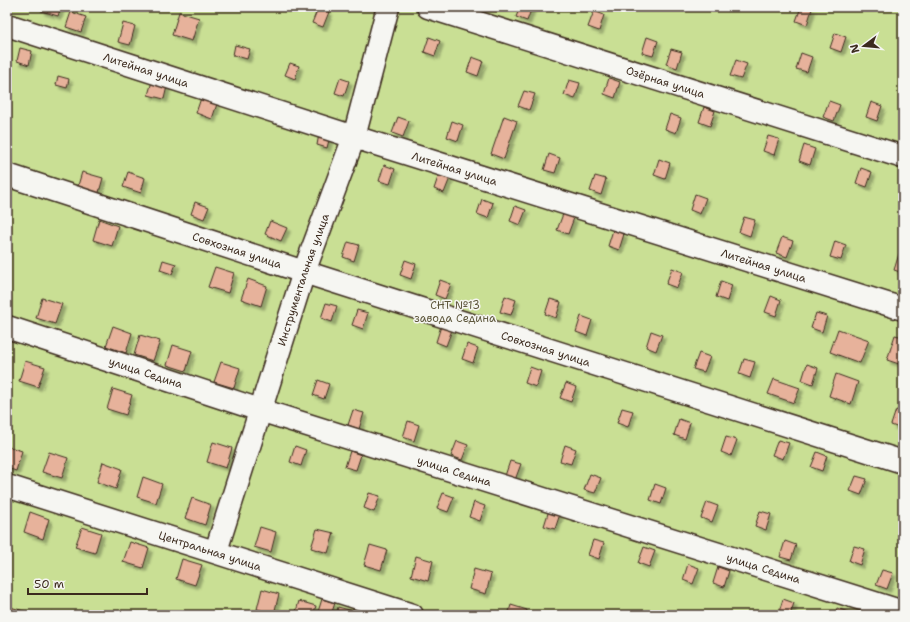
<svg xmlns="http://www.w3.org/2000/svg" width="910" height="622" font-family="'Shantell Sans',sans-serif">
	<defs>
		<filter id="shadow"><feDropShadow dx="3.5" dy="3.5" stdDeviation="1" flood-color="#0004"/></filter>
	</defs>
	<rect width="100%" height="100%" fill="#f6f6f2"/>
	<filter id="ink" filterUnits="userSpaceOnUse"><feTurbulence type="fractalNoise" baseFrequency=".025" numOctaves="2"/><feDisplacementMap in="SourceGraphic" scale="8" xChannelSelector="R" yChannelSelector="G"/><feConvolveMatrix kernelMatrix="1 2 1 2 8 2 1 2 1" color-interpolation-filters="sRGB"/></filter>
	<g filter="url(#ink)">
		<path fill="#c9df94" stroke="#828459" d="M 7,7 L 903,7 L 903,615 L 7,615 Z"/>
		<path fill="#e7b29b" stroke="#3b2a1e" filter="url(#shadow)" d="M 42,7 L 61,7 L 58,16 L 41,11 Z
			M 520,7 L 532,7 L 527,21 L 516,17 Z
			M 801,7 L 812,9 L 807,25 L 796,21 Z
			M 318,8 L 329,12 L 323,27 L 312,23 Z
			M 594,11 L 604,15 L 599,31 L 588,27 Z
			M 71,12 L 86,17 L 81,32 L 66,27 Z
			M 179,12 L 199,18 L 192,41 L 172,35 Z
			M 123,23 L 135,26 L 130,45 L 118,42 Z
			M 835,33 L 846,37 L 841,52 L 830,48 Z
			M 429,37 L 440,41 L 435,56 L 424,52 Z
			M 647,37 L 658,41 L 653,56 L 642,53 Z
			M 235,45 L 250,49 L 247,59 L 233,55 Z
			M 20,48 L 32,51 L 29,65 L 17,61 Z
			M 671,49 L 682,52 L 677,68 L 666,64 Z
			M 801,53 L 812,57 L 807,72 L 796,69 Z
			M 472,57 L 483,61 L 478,76 L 467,72 Z
			M 736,60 L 747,64 L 741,79 L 730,76 Z
			M 290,63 L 299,66 L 295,79 L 285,75 Z
			M 58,76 L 69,79 L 67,88 L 56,85 Z
			M 153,78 L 168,82 L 164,99 L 148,95 Z
			M 340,78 L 349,81 L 344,96 L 335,93 Z
			M 609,78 L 620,82 L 615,98 L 604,94 Z
			M 569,80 L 580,83 L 575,99 L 564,95 Z
			M 524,91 L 535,94 L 529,110 L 518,106 Z
			M 201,98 L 217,104 L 212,119 L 196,113 Z
			M 829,101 L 840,105 L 834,121 L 823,117 Z
			M 871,102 L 882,106 L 877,121 L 866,117 Z
			M 704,107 L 715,111 L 710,126 L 699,122 Z
			M 670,114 L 681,118 L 676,133 L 665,129 Z
			M 504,116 L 517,121 L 504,159 L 491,154 Z
			M 398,117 L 409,121 L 403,137 L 392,133 Z
			M 452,121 L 463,125 L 458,141 L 447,137 Z
			M 319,134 L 330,136 L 327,148 L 317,145 Z
			M 768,136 L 779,139 L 774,155 L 763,151 Z
			M 804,145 L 815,149 L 810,165 L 799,161 Z
			M 549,154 L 560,158 L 555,173 L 544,170 Z
			M 659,159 L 670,163 L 665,179 L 654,175 Z
			M 384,165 L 395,169 L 390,184 L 379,181 Z
			M 861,168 L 872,172 L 867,187 L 856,183 Z
			M 82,172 L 103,178 L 98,196 L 77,189 Z
			M 128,172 L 145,178 L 141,193 L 123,187 Z
			M 439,174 L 450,178 L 444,193 L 434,189 Z
			M 903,174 L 903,186 L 899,185 Z
			M 595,176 L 606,179 L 601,195 L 590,191 Z
			M 695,194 L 706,198 L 700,214 L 690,210 Z
			M 482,199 L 493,203 L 488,218 L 477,214 Z
			M 195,202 L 209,207 L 204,219 L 191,214 Z
			M 515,206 L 526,210 L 520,225 L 510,221 Z
			M 563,214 L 574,218 L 568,234 L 557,230 Z
			M 744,217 L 755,220 L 750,236 L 739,232 Z
			M 99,219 L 118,226 L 112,246 L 93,240 Z
			M 270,221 L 287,228 L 281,241 L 265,234 Z
			M 613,230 L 624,234 L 619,250 L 608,246 Z
			M 782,237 L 793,241 L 787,257 L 776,253 Z
			M 835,241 L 846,245 L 841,260 L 830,257 Z
			M 348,242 L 359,245 L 354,261 L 343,257 Z
			M 899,254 L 903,256 L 903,273 L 894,270 Z
			M 163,260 L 176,264 L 172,274 L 160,270 Z
			M 405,260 L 416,264 L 411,279 L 400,275 Z
			M 215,267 L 234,273 L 228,293 L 208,287 Z
			M 672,268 L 683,272 L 677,288 L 666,284 Z
			M 248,279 L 267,286 L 261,306 L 241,299 Z
			M 440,280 L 451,284 L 445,299 L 435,295 Z
			M 721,281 L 732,285 L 727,301 L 716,297 Z
			M 505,296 L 516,300 L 511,315 L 500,312 Z
			M 771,296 L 781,300 L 776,316 L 765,312 Z
			M 42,298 L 62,304 L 55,324 L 36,318 Z
			M 550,299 L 561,302 L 556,318 L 545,314 Z
			M 326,303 L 337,306 L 332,322 L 321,318 Z
			M 357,310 L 368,313 L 363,329 L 352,325 Z
			M 816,313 L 827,316 L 822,332 L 811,328 Z
			M 581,316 L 592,320 L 587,336 L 576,332 Z
			M 113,326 L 132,333 L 126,353 L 106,346 Z
			M 441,326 L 452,330 L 446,346 L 436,342 Z
			M 838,329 L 869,340 L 860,363 L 830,352 Z
			M 651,331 L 662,335 L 656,351 L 646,347 Z
			M 140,335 L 160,341 L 153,361 L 134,355 Z
			M 895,335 L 903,337 L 903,353 L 899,364 L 887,360 Z
			M 467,344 L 478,348 L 473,363 L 462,359 Z
			M 173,345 L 192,351 L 186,371 L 167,365 Z
			M 699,353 L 710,357 L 704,372 L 693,369 Z
			M 744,359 L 755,362 L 750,378 L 739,374 Z
			M 25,361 L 45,367 L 38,387 L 19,381 Z
			M 221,362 L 240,368 L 234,388 L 214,382 Z
			M 807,364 L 818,368 L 813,384 L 802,380 Z
			M 530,367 L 541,371 L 536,387 L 525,383 Z
			M 836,374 L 858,382 L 851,404 L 829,396 Z
			M 774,379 L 800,388 L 794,403 L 768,394 Z
			M 318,380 L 329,384 L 324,399 L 313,395 Z
			M 566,383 L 576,387 L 571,402 L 560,398 Z
			M 113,389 L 132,395 L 126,415 L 107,409 Z
			M 622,408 L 633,411 L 628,427 L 617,423 Z
			M 353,410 L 364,413 L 359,429 L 348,425 Z
			M 896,410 L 903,412 L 902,429 L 891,425 Z
			M 679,419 L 690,423 L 685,439 L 674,435 Z
			M 408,421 L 419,425 L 414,441 L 403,437 Z
			M 726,437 L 737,440 L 731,456 L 721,452 Z
			M 778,440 L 789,443 L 783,459 L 772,455 Z
			M 457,441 L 468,445 L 462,460 L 451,456 Z
			M 213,442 L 232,448 L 226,468 L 207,462 Z
			M 565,445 L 576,449 L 571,464 L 560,461 Z
			M 7,446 L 22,451 L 16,471 L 7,468 Z
			M 295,446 L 306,450 L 301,466 L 290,462 Z
			M 350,451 L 361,455 L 356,470 L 345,467 Z
			M 49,452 L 68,458 L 62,478 L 42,472 Z
			M 817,452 L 827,456 L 822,471 L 811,467 Z
			M 510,461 L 521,464 L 515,480 L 505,476 Z
			M 103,462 L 122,469 L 116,489 L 97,482 Z
			M 590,474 L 601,478 L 595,493 L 584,490 Z
			M 856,476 L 867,479 L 861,495 L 850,491 Z
			M 143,477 L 162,484 L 156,503 L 137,497 Z
			M 655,484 L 666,488 L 661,504 L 650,500 Z
			M 369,493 L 380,496 L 374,512 L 364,508 Z
			M 443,493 L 454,497 L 448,512 L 437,508 Z
			M 192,498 L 211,505 L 205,525 L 185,518 Z
			M 474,502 L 485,506 L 480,521 L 469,517 Z
			M 707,502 L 718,506 L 712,522 L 701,518 Z
			M 549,510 L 560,514 L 555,529 L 544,526 Z
			M 760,511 L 771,514 L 766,530 L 755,526 Z
			M 30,512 L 49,519 L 43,539 L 24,532 Z
			M 82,527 L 101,533 L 95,553 L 75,547 Z
			M 260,527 L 276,532 L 271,552 L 254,547 Z
			M 317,529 L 334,533 L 328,553 L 311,548 Z
			M 593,540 L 604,543 L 599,559 L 588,555 Z
			M 785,541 L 796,545 L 791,560 L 780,557 Z
			M 130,542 L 149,548 L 143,568 L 123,562 Z
			M 370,545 L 387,550 L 381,570 L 364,565 Z
			M 854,546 L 865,549 L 860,565 L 849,561 Z
			M 644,547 L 655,551 L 649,567 L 638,563 Z
			M 416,556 L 433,561 L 428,581 L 411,576 Z
			M 182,559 L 202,565 L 195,585 L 176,579 Z
			M 688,564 L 699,568 L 693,584 L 683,580 Z
			M 718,567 L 729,571 L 724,587 L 713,583 Z
			M 474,569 L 491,574 L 486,594 L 469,589 Z
			M 882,570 L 893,573 L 887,589 L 876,585 Z
			M 262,589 L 279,594 L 274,614 L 257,609 Z
			M 322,599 L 335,603 L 331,615 L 317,615 Z
			M 783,599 L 794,603 L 790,615 L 778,615 Z
			M 299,601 L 316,606 L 313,615 L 295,615 Z
			M 511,605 L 527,610 L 526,615 L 508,615 Z
			M 7,606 L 27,612 L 26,615 L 7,615 Z
			M 338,607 L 353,611 L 352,615 L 336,615 Z
			M 837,608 L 848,612 L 847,615 L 834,615 Z
			M 52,612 L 62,615 L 51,615 Z"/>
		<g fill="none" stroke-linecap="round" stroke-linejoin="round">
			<g stroke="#3b2a1e" stroke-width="25">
				<g id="minor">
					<path id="s1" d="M 428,7 L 903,157"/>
					<path id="s2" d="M 7,25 L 354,137 L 903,309"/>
					<path id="s3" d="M 7,175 L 304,272 L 903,462"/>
					<path id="s4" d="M 7,327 L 260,410 L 903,612"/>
					<path id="s5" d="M 7,486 L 412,615"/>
					<path id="s6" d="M 216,551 L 304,272 L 354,137 L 388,7"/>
				</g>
			</g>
			<use href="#minor" stroke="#f6f6f2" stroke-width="22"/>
		</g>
	</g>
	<g text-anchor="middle" stroke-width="3" stroke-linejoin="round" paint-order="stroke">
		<g font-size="11" fill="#3b2a1e" stroke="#f6f6f2">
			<text dy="4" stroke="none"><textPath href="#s2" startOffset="146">Литейная улица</textPath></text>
			<text dy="4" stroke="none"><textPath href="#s1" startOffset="249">Озёрная улица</textPath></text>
			<text dy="4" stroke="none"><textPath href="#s2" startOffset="470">Литейная улица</textPath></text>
			<text dy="4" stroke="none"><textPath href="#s3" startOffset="242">Совхозная улица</textPath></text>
			<text dy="4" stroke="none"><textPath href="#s2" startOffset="794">Литейная улица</textPath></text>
			<text dy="4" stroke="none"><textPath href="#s6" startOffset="285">Инструментальная улица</textPath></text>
			<text dy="4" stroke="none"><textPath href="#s3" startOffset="566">Совхозная улица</textPath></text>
			<text dy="4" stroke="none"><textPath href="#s4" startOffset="146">улица Седина</textPath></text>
			<text dy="4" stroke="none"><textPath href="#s4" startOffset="470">улица Седина</textPath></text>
			<text dy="4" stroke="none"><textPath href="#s5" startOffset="213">Центральная улица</textPath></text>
			<text dy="4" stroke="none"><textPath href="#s4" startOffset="794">улица Седина</textPath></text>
		</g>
		<g font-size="11" fill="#5e573c" stroke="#f6f6f2">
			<text x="455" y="309">СНТ №13<tspan x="455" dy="13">завода Седина</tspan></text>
		</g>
	</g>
	<rect width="910" height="622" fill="none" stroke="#f6f6f2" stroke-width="24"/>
	<rect x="12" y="12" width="886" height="598" fill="none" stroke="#3b2a1e" stroke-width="1.5" filter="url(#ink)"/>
	<g transform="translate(864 46) rotate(254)" stroke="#f6f6f2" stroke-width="3" paint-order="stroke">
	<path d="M0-3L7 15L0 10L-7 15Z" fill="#3b2a1e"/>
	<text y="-6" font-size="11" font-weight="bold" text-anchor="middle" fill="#3b2a1e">N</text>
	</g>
	<path d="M28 588v6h119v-6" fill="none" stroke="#3b2a1e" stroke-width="2"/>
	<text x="34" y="588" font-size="12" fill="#3b2a1e" stroke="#f6f6f2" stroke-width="3" paint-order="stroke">50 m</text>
</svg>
